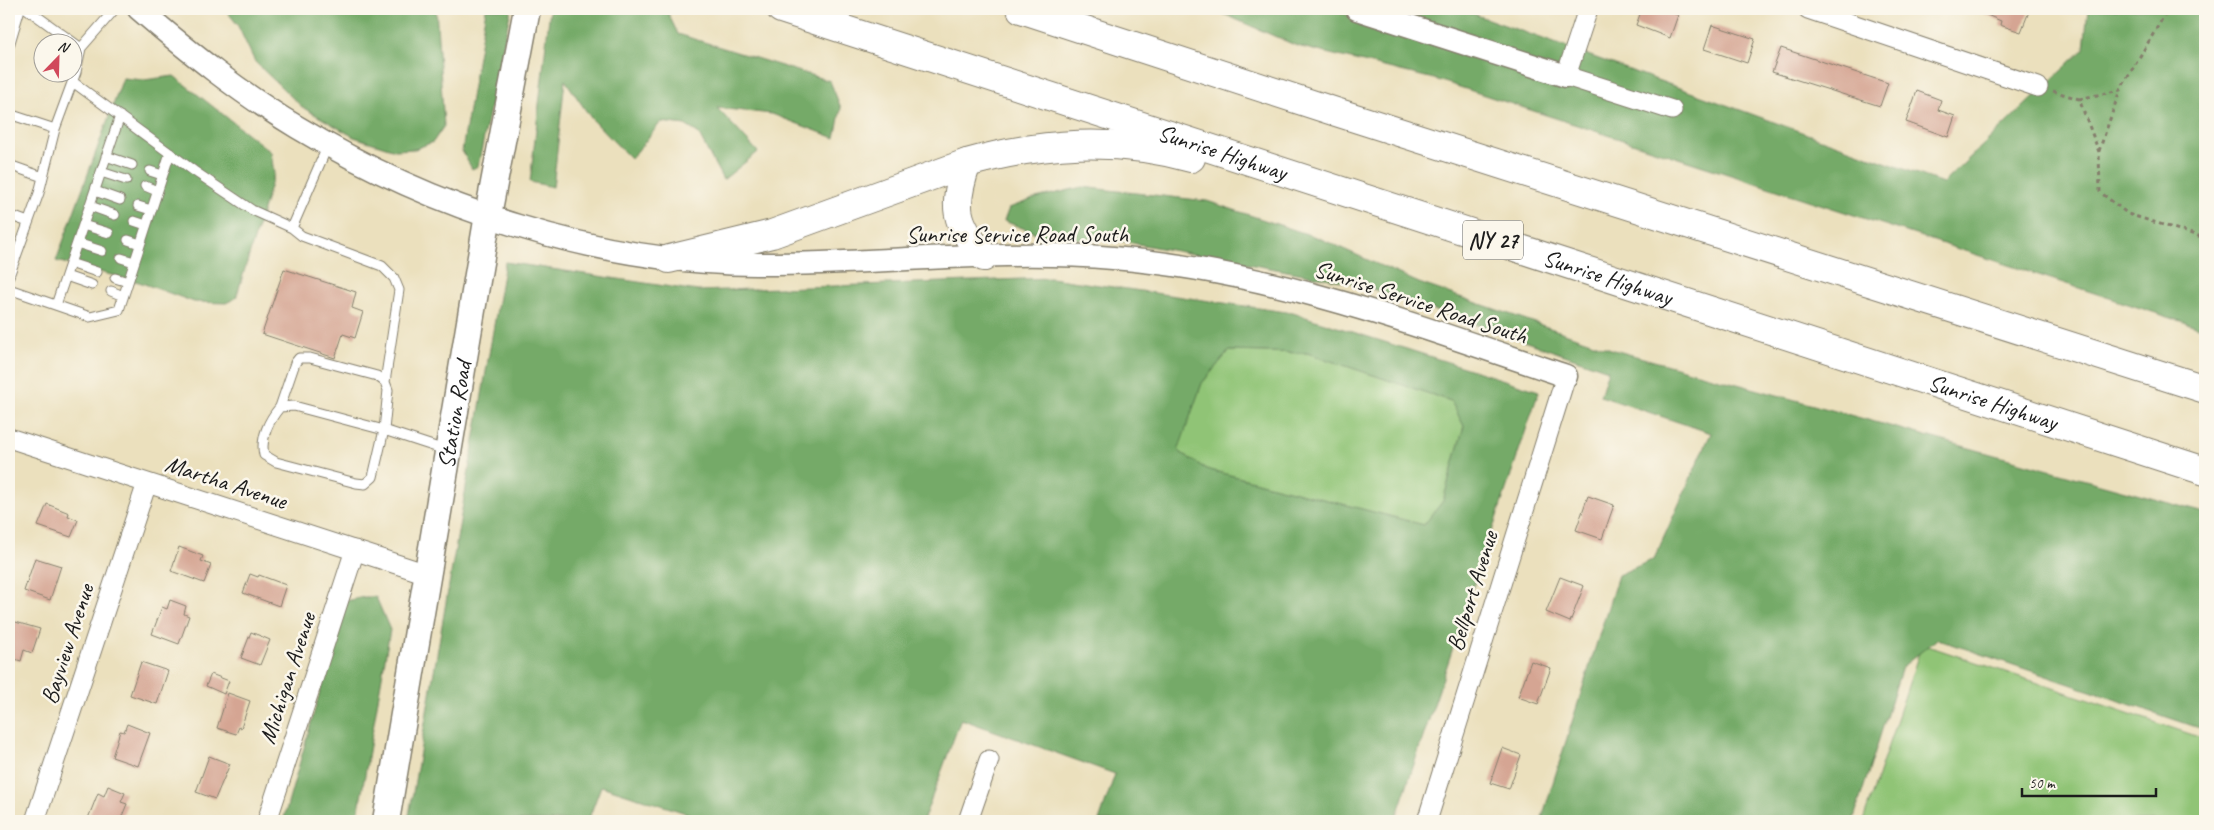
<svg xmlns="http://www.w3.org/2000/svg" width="2214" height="830" font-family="Caveat,sans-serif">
	<rect width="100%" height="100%" fill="#fbf7ec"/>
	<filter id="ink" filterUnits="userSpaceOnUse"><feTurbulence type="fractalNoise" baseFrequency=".02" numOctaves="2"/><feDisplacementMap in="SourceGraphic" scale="10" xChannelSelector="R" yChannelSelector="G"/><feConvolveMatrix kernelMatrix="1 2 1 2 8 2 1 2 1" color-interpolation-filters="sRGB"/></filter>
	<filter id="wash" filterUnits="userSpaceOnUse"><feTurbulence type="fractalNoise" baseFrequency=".0096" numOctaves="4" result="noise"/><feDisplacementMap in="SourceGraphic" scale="20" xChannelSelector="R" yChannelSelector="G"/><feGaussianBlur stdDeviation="1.12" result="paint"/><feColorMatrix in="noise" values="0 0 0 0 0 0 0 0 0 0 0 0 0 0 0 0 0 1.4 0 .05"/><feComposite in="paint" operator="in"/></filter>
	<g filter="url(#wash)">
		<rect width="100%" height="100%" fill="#ebe0bd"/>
		<path fill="#90c476" stroke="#567049" d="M 1229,351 L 1307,353 L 1451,401 L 1464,426 L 1443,501 L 1424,525 L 1206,469 L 1177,451 L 1202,383 Z
			M 1922,644 L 2205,739 L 2205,821 L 1863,821 Z"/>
		<path fill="#74aa67" stroke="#486342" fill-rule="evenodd" d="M 225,9 L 436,9 L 444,126 L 433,142 L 415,149 L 395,150 L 354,137 L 302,107 L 255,62 L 237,24 Z
			M 486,9 L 511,9 L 478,166 L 472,169 L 462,151 Z
			M 550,9 L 666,9 L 678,34 L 830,81 L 841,108 L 835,138 L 772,114 L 717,108 L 758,152 L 723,180 L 698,133 L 685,125 L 661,122 L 631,159 L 591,118 L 565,80 L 553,187 L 530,182 Z
			M 1212,9 L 1327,9 L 1358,18 L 1347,9 L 1460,9 L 1943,183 L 2084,49 L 2088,9 L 2205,9 L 2205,329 L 1438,80 L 1297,46 Z
			M 174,76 L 271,152 L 274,174 L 236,298 L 226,303 L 194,302 L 139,282 L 56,261 L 123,78 L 144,80 Z
			M 1082,187 L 1207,201 L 1319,238 L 1419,283 L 1614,350 L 2205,513 L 2205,730 L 1937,639 L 1902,667 L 1853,821 L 1541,821 L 1618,575 L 1654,559 L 1711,433 L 1600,396 L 1608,370 L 1358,284 L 1105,238 L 1054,240 L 1004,221 L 1009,208 L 1036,198 Z
			M 505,262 L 698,291 L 1051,278 L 1293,313 L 1539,391 L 1395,821 L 1099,821 L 1115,774 L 961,719 L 923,821 L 711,821 L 601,786 L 588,821 L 408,821 ZM 1229,351 L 1307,353 L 1451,401 L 1464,426 L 1443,501 L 1424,525 L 1206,469 L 1178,451 L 1202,383 Z
			M 364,597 L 376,597 L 390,630 L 357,821 L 283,821 L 346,601 Z"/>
		<g id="blocks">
			<path fill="#d5a593" d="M 1642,9 L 1661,9 L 1678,15 L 1670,38 L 1636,25 Z
				M 1973,9 L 2030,9 L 2021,32 L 2000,25 L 2001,21 Z
				M 1712,25 L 1755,39 L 1747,63 L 1704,49 Z
				M 1781,48 L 1888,83 L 1880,106 L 1772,72 Z
				M 1917,91 L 1941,100 L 1938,110 L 1955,116 L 1948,137 L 1906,122 Z
				M 284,269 L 356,292 L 352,308 L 363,312 L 355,338 L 343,334 L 335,358 L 262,334 Z
				M 1588,496 L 1614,505 L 1602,539 L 1576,530 Z
				M 47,504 L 69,513 L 68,516 L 78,520 L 71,537 L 38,526 Z
				M 179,547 L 203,556 L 201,561 L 211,565 L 204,583 L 171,571 Z
				M 35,558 L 61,566 L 50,600 L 24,591 Z
				M 250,574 L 258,577 L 259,575 L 286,585 L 279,606 L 243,593 Z
				M 1560,577 L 1584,586 L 1570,622 L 1546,612 Z
				M 170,600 L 186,606 L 184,614 L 189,616 L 179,644 L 152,634 L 162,607 L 167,609 Z
				M 12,621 L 40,629 L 32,653 L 24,650 L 21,661 L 9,657 L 9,632 Z
				M 251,632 L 270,640 L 260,665 L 241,658 Z
				M 1531,661 L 1551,668 L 1538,704 L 1518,697 Z
				M 141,662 L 168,671 L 157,704 L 130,695 Z
				M 211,674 L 229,681 L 224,694 L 206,686 Z
				M 228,693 L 250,701 L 241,728 L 239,727 L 236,734 L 217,728 Z
				M 127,724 L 150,733 L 138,766 L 112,757 L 120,731 L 124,732 Z
				M 1502,748 L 1521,755 L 1509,789 L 1490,783 Z
				M 209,756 L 230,764 L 215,799 L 196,792 Z
				M 108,786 L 125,793 L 121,802 L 127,804 L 120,821 L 87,821 L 98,793 L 104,796 Z"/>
		</g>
	</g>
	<g filter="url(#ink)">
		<use href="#blocks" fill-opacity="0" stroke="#847e6c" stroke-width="1"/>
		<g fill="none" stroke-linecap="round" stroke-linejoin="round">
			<g stroke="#847e6c" stroke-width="11">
				<path id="service" d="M 27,9 L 81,48
					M 9,46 L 20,9
					M 73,82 L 194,171 L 252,210 L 292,228
					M 9,114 L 55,129
					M 328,145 L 292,228 L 302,236 L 382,266 L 394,278 L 399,290 L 385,382
					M 106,156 L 132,165
					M 9,165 L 43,177
					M 150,171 L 162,175
					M 101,172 L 126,180
					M 145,186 L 157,191
					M 95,191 L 120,200
					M 90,206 L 115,215
					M 138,206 L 151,210
					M 9,215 L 28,222
					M 134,221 L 146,225
					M 83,225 L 109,233
					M 128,240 L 140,244
					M 77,243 L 102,251
					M 121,258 L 134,262
					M 70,263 L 97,272
					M 9,276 L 39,193 L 55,129 L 76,72 L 81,48 L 115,9
					M 66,276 L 92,285
					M 115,278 L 128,282
					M 9,289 L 90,317 L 119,310 L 170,153
					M 111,291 L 123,296
					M 56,305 L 120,116
					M 280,407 L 295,363 L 299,358 L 310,358 L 377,376 L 385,382 L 388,390 L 384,430 L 373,477 L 365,484 L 356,483 L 276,462 L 264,455 C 260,438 269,420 280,407 L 294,406 L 384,430 L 445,450"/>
			</g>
			<g stroke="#847e6c" stroke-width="21">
				<path id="minor" d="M 1588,9 L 1566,76 L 1672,110
					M 1808,9 L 2038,87
					M 9,438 L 427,574
					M 35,821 L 147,483
					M 267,821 L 355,550
					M 968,821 L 989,760
					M 1427,821 L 1566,376"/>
			</g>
			<g stroke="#847e6c" stroke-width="25">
				<path id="tertiary" d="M 139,9 C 189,52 240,93 297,127 C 433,209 596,263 756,264 C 875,265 994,248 1113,258 C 1272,271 1415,325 1566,376
					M 1357,9 L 1566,76"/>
			</g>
			<g stroke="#847e6c" stroke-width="29">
				<g id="secondary">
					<path id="s1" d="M 386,821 L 488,215 L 527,9"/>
				</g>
			</g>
			<g stroke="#847e6c" stroke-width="30">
				<g id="motorway">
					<path id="s2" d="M 781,9 L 2205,471"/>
					<path d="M 1021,9 L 1333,111 L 2205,389"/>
					<path d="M 967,163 C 952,206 954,222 984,257"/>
					<path d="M 669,259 L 772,234 L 967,163 C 1042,142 1115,137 1191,158"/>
				</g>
			</g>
			<path stroke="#847e6c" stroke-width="3" stroke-dasharray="4 4" stroke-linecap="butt" d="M 2053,91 L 2079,99 L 2099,152 L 2100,192 L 2128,214 L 2205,238
				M 2079,99 L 2120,90 L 2168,9
				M 2099,151 L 2120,90"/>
			<use href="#service" stroke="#fff" stroke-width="9"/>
			<use href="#minor" stroke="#fff" stroke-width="19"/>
			<use href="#tertiary" stroke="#fff" stroke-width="22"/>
			<use href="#secondary" stroke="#fff" stroke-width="26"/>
			<use href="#motorway" stroke="#fff" stroke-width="28"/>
		</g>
	</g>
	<g text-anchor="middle" stroke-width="5" stroke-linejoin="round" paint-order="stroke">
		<rect fill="#fbf7ec" stroke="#5f5e5a" stroke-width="1" x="1463" y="220.5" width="60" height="39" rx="4"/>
		<g font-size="22" font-weight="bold" fill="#1c1c1c">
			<text x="1493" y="248">NY 27</text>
		</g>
		<g font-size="24" fill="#1c1c1c" stroke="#fbf7ec">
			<text dy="8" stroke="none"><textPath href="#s2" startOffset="464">Sunrise Highway</textPath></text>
			<text x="1017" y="242">Sunrise Service Road South</text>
			<text dy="8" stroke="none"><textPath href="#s2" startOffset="869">Sunrise Highway</textPath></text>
			<text transform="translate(1421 302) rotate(18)" y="8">Sunrise Service Road South</text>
			<text dy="8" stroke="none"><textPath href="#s2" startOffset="1274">Sunrise Highway</textPath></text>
			<text dy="8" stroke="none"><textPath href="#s1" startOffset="412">Station Road</textPath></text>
			<text transform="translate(226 482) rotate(18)" y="8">Martha Avenue</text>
			<text transform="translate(1472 591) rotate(-73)" y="8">Bellport Avenue</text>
			<text transform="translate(67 644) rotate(-72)" y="8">Bayview Avenue</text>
			<text transform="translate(287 678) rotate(-72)" y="8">Michigan Avenue</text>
		</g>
	</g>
	<rect width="2214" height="830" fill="none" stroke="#fbf7ec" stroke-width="30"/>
	<g transform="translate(58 58) rotate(23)"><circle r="24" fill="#fbf7ec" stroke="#a29f99"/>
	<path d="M0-4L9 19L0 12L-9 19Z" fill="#d1495b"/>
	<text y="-8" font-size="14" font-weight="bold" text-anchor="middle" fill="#1c1c1c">N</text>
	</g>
	<path d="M2022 788v8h134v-8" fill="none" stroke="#1c1c1c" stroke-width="2.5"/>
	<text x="2029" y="788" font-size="15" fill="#1c1c1c" stroke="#fbf7ec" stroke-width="4" paint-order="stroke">50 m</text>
</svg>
